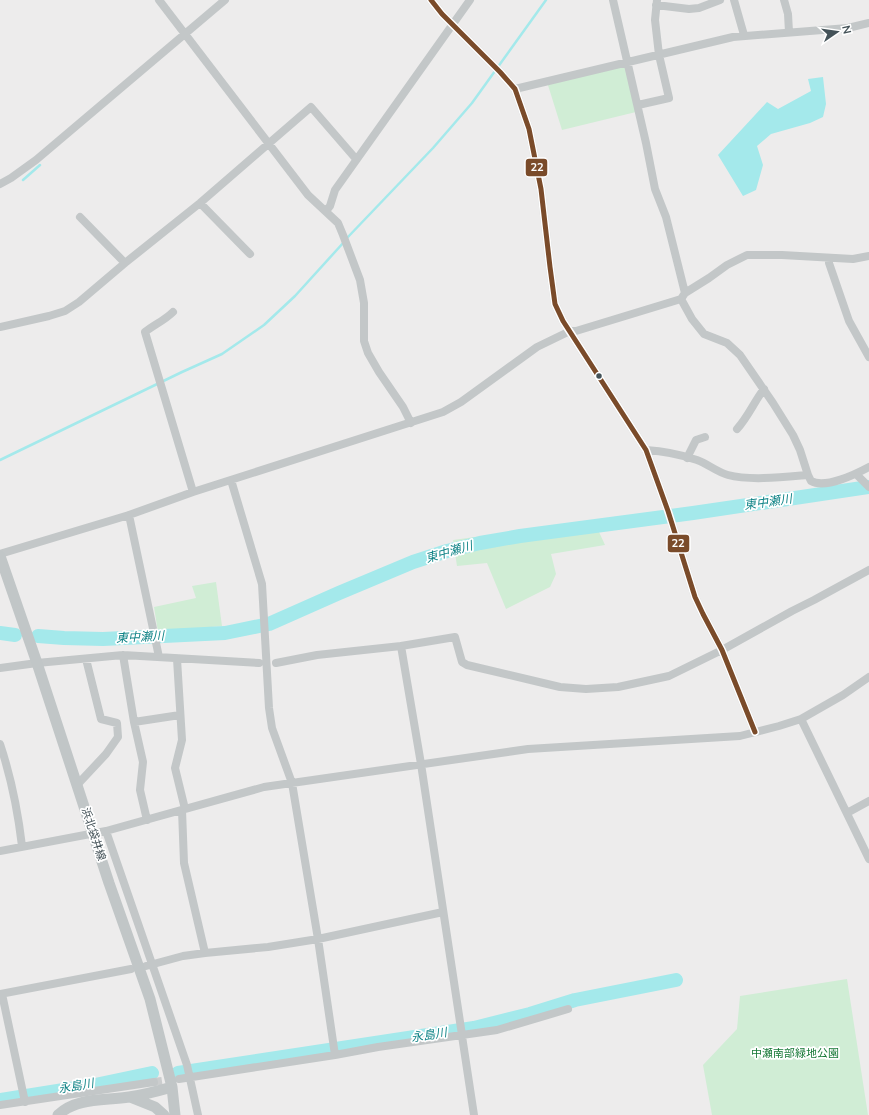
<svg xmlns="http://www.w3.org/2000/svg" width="869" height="1115" font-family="Mulish,'Noto Sans JP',sans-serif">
	<rect width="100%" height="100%" fill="#edecec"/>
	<path fill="#d0edd5" d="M 621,66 L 626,68 L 636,112 L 562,130 L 547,82 Z
		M 594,521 L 605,545 L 551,554 L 556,574 L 550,587 L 506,609 L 487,563 L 457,566 L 453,540 Z
		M 216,582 L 222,626 L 158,632 L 154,607 L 196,598 L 192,586 Z
		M 847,979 L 868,1115 L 712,1115 L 703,1065 L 737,1029 L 740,996 Z"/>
	<path fill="#a4e9eb" d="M 823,77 L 826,104 L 823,117 L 810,123 L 771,134 L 757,146 L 763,165 L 756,190 L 743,196 L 718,155 L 767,102 L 778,109 L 811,91 L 808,79 Z"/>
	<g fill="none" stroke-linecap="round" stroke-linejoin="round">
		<path stroke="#a4e9eb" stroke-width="2.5" d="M 23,180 L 40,165
			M 347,238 L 433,148 L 472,103 L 546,0
			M 0,460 L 182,372 L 222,354 L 264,325 L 295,296 L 344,242"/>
		<path stroke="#a4e9eb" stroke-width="14" d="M 0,633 L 15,635
			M 38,636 L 64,638 L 103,639 L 225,633 L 269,624 L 339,593 L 413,562 L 447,551 L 480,543 L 520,536 L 693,513 L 869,487
			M 178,1073 L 474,1028 L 530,1014 L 575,1000 L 676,980
			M 0,1100 L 95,1085 L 152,1073"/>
		<path stroke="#cbcdce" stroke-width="8" stroke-dasharray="8 4" stroke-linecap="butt" d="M 154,1082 L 175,1079"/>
		<path stroke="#c3c7c8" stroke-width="8" d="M 159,0 L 308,195 L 338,223 L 343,235 L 360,280 L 364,303 L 364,341 L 368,353 L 379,372 L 403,407 L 411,423
			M 431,0 L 442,14 L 500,72 L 515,89 L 529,129 L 541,189 L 550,267 L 555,304 L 563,321 L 646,450 L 668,511 L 695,597 L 703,614 L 722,650 L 755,732
			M 613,0 L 646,143 L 655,189 L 666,217 L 685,293
			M 734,0 L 744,35
			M 784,0 L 788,14 L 789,32
			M 656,5 L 689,9 L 699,8 L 720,0
			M 515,89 L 733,37 L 848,28 L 869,23
			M 638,105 L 669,98 L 659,55 L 655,20 L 657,0
			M 0,184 L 11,178 L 36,160 L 225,0
			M 200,203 L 250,254
			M 326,211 L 330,206 L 335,190 L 470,0
			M 80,217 L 125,263
			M 829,258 L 829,263 L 849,321 L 869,357
			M 681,299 L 692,319 L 704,334 L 727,343 L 740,355 L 773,403 L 793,435 L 800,450 L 808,475 L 811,481 C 825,489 856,474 869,467
			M 173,312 C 165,320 154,325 145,332 L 193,492
			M 0,327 L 49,316 L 65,311 L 79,302 L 125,263 L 200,203 L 311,107 L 356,159
			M 737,429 C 748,417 754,402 764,389
			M 646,450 C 662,451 682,455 697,460 C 708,464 717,472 728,475 C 750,481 785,477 808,475
			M 687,458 L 696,440 L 705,437
			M 856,474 L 869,487
			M 231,480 L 262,584 L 269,708 L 272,728 L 292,783 L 318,939 L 335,1055
			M 129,515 L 159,657
			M 0,554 L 129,515 L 193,492 L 443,412 L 461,402 L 537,347 L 570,331 L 576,331 L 681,299 L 685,293 L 709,278 L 727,265 L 747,255 L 782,255 L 853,259 L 869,256
			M 401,646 L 455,637 L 462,662 L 467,665 L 560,687 L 586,689 L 618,687 L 669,676 L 722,650 L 792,611 L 814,600 L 869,570
			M 123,655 L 134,722 L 143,762 L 140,790 L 147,820
			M 177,659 L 182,740 L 175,768 L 185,809
			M 276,663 L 317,655 L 401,646 L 421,764 L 462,1035
			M 0,668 L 37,663 L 123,655 L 259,663
			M 801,719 L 869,859
			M 134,722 L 180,715
			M 0,744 C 11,777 18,812 22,846
			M 77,785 L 106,754 L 118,737 L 117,723 L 101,719 L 86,659
			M 182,810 L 184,863 L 205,953
			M 847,813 L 869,801
			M 106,831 L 187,1065 L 198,1115
			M 0,851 L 106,831 L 264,787 L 528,749 L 740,736 L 779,726 L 801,719 L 843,695 L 869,677
			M 146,966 L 183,956 L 205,953 L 268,947 L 318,939 L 443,912
			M 0,994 L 131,969
			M 2,994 L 25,1102
			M 462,1036 L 474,1115
			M 179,1079 L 335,1055 L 378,1047 L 497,1030 L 568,1009
			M 0,1105 L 154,1082"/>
		<path stroke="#c1c6c7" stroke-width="11" d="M 0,556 L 37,663 L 109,883 L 150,999 L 172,1087 L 175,1115
			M 130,1097 L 155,1107 L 164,1115
			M 58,1115 C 77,1097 105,1101 129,1097 C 143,1095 158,1091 172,1087"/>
		<g stroke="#fff" stroke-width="8">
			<path id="bus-1" d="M 431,0 L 442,14 L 500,72 L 515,89 L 529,129 L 541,189 L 550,267 L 555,304 L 563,321 L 646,450 L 668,511 L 695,597 L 703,614 L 722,650 L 755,732"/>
		</g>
		<use href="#bus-1" stroke="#7a4b2a" stroke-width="5"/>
	</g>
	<circle fill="#445258" stroke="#fff" stroke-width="1.5" cx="599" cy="376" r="3.5"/>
	<g text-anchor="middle" stroke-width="3.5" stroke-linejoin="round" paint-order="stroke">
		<g font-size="11" fill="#445258" stroke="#fff">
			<text transform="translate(94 834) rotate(72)" y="4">浜北袋井線</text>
		</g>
		<g font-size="11" fill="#167836" stroke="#fff">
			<text x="795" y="1057">中瀬南部緑地公園</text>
		</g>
		<g font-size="12" font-style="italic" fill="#0e8386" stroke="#fff">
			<text transform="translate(768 502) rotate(-8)" y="4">東中瀬川</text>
			<text transform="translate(449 552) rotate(-16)" y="4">東中瀬川</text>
			<text transform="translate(140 637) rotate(-3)" y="4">東中瀬川</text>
			<text transform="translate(429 1035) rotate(-9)" y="4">永島川</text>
			<text transform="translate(76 1086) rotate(-10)" y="4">永島川</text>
		</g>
	</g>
	<g stroke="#fff" stroke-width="1.5">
		<rect x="525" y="158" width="23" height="19" rx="4" fill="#7a4b2a"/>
		<rect x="667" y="534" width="23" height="19" rx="4" fill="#7a4b2a"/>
	</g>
	<g font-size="11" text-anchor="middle" font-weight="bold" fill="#fff">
		<text x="537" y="171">22</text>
		<text x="678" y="547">22</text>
	</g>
	<g transform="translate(837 32) rotate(77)" stroke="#ffffff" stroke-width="3" paint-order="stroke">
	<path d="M0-3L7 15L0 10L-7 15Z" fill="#445258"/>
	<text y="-6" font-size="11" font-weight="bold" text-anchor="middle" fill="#445258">N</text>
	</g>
</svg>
